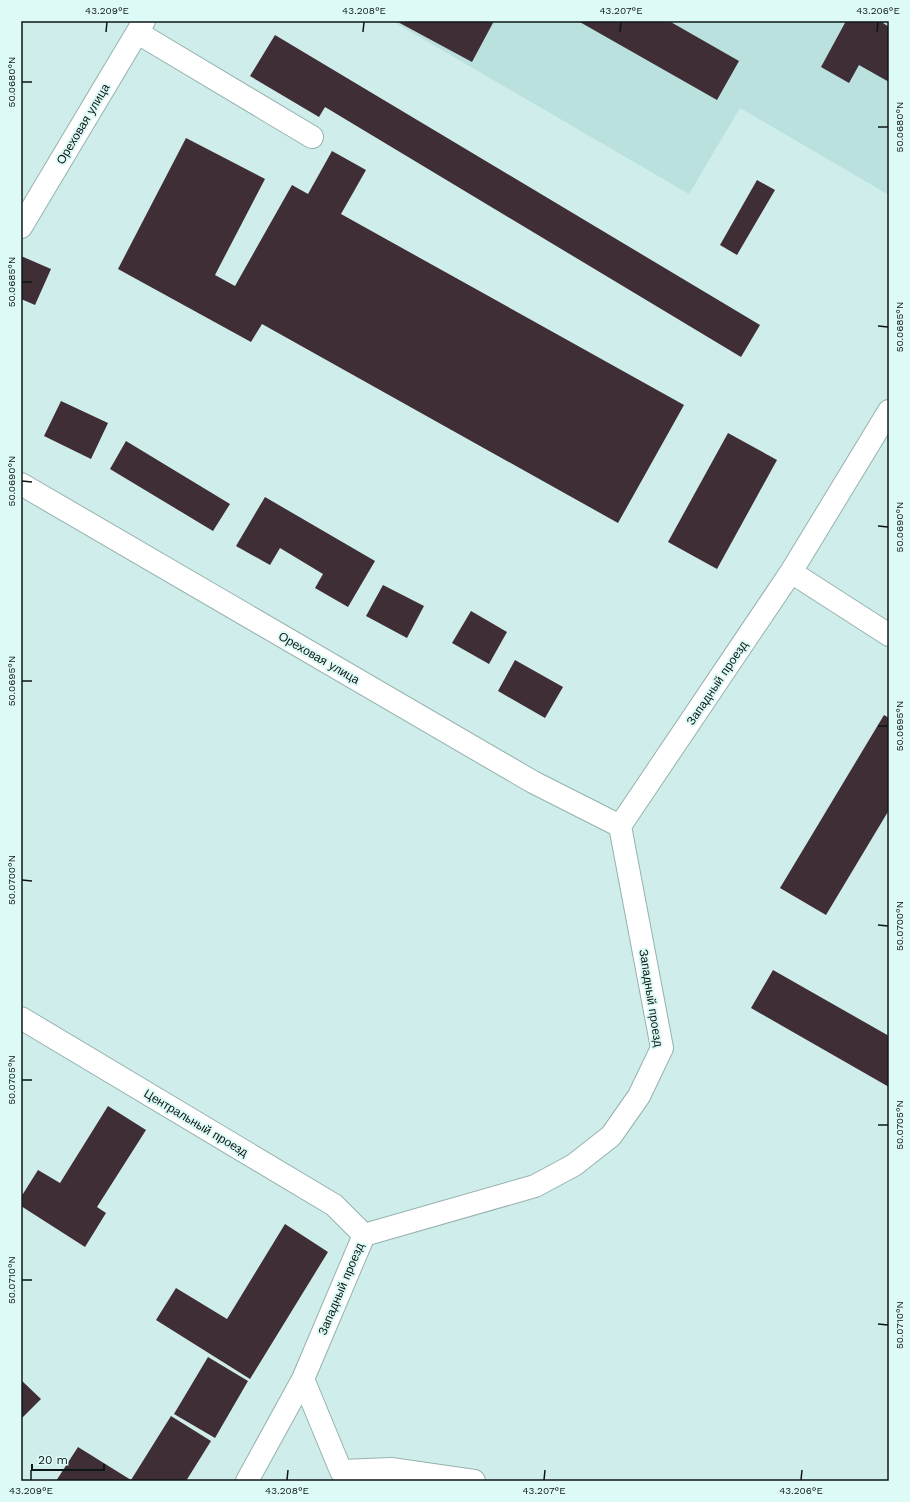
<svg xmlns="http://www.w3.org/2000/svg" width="910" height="1502" font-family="'Work Sans',sans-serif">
	<rect width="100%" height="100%" fill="#cfedea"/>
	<path fill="#bae1de" d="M 392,21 L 889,21 L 889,195 L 740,108 L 689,194 Z"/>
	<path fill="#402e37" d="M 396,21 L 494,21 L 472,62 Z
		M 578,21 L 669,21 L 739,61 L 717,100 Z
		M 846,21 L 884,21 L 883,23 L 889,27 L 889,82 L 859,65 L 849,83 L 821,67 Z
		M 275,35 L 760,325 L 741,357 L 325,107 L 319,117 L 250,76 Z
		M 186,138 L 265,179 L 215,275 L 235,286 L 292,185 L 308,194 L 332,151 L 366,170 L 341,214 L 684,405 L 618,523 L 262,324 L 251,342 L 118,269 Z
		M 757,180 L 775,190 L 737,255 L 720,245 Z
		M 21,256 L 51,269 L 35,305 L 21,299 Z
		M 61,401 L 108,423 L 91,459 L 44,436 Z
		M 728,433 L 777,460 L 717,569 L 668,542 Z
		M 126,441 L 230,504 L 213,531 L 110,469 Z
		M 265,497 L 375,561 L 348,607 L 315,588 L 323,574 L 280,548 L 270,565 L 236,546 Z
		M 383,585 L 424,606 L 407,638 L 366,616 Z
		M 471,611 L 507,632 L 489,664 L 452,643 Z
		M 515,660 L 563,687 L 545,718 L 498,691 Z
		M 884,715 L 889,718 L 889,810 L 826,915 L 780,888 Z
		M 773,970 L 889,1036 L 889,1087 L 751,1008 Z
		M 108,1106 L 146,1130 L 97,1207 L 106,1213 L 85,1247 L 21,1206 L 21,1197 L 38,1170 L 60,1183 Z
		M 285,1224 L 328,1252 L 250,1379 L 156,1320 L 176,1288 L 227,1319 Z
		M 208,1357 L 248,1381 L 215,1438 L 174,1414 Z
		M 21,1380 L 41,1399 L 21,1419 Z
		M 171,1416 L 211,1441 L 186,1481 L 56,1481 L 78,1447 L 131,1480 Z"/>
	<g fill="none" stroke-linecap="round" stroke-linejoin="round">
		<g stroke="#96b2af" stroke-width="24">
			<path id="minor" d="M 138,33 L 312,137
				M 21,227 L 144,21
				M 21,484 L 533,782 L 620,826
				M 791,572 L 889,635
				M 21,1018 L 334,1205 L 364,1235
				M 303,1379 L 341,1471 L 391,1469 L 474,1481
				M 247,1481 L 303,1379 L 364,1235 L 535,1186 L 574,1165 L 611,1136 L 639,1096 L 662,1048 L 620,826 L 791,572 L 889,411"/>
		</g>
		<use href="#minor" stroke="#fff" stroke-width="22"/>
	</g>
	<path fill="none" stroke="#0c1716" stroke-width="1.5" d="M 106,32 L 107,22M 363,32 L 364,22M 620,32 L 621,22M 877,32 L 878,22M 22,82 L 32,82M 878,127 L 888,127M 22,282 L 32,282M 878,326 L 888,327M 22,481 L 32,482M 878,526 L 888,527M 22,681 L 32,681M 878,726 L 888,726M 22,880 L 32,881M 878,925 L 888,926M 22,1080 L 32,1080M 878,1125 L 888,1125M 22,1280 L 32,1280M 878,1324 L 888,1325M 31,1480 L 31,1470M 287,1480 L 288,1470M 544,1480 L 545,1470M 801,1480 L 802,1470"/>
	<g text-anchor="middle" stroke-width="4" stroke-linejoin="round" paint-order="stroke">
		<g font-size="12" fill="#0c1716" stroke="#ddfaf7">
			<text transform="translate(83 124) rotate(-59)" y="4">Ореховая улица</text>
			<text transform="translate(319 658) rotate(30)" y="4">Ореховая улица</text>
			<text transform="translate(717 683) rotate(-56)" y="4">Западный проезд</text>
			<text transform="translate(651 998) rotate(81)" y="4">Западный проезд</text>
			<text transform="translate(196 1123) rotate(31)" y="4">Центральный проезд</text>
			<text transform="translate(341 1289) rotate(-67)" y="4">Западный проезд</text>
		</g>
	</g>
	<rect width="910" height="1502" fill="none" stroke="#ddfaf7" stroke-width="44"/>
	<path d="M32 1464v6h72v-6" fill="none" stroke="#0c1716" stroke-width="2"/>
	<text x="38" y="1464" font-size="12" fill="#0c1716" stroke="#ddfaf7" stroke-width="3" paint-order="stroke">20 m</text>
	<rect x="22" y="22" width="866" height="1458" fill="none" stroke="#0c1716" stroke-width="1.5"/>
	<g font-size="10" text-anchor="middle" fill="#0c1716">
		<text x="107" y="14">43.209°E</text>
		<text x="364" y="14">43.208°E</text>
		<text x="621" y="14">43.207°E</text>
		<text x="878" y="14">43.206°E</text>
		<text transform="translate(11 82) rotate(-90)" y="4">50.0680°N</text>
		<text transform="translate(899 127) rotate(-90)" y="4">50.0680°N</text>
		<text transform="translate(11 282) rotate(-90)" y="4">50.0685°N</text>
		<text transform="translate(899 327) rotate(-90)" y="4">50.0685°N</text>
		<text transform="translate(11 481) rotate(-90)" y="4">50.0690°N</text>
		<text transform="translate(899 527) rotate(-90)" y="4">50.0690°N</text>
		<text transform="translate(11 681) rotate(-90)" y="4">50.0695°N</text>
		<text transform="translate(899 726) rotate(-90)" y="4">50.0695°N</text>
		<text transform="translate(11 880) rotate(-90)" y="4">50.0700°N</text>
		<text transform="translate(899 926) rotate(-90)" y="4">50.0700°N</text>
		<text transform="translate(11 1080) rotate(-90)" y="4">50.0705°N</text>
		<text transform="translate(899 1125) rotate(-90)" y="4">50.0705°N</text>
		<text transform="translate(11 1280) rotate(-90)" y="4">50.0710°N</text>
		<text transform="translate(899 1325) rotate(-90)" y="4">50.0710°N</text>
		<text x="31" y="1494">43.209°E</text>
		<text x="287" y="1494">43.208°E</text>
		<text x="544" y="1494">43.207°E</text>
		<text x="801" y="1494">43.206°E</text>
	</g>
</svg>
